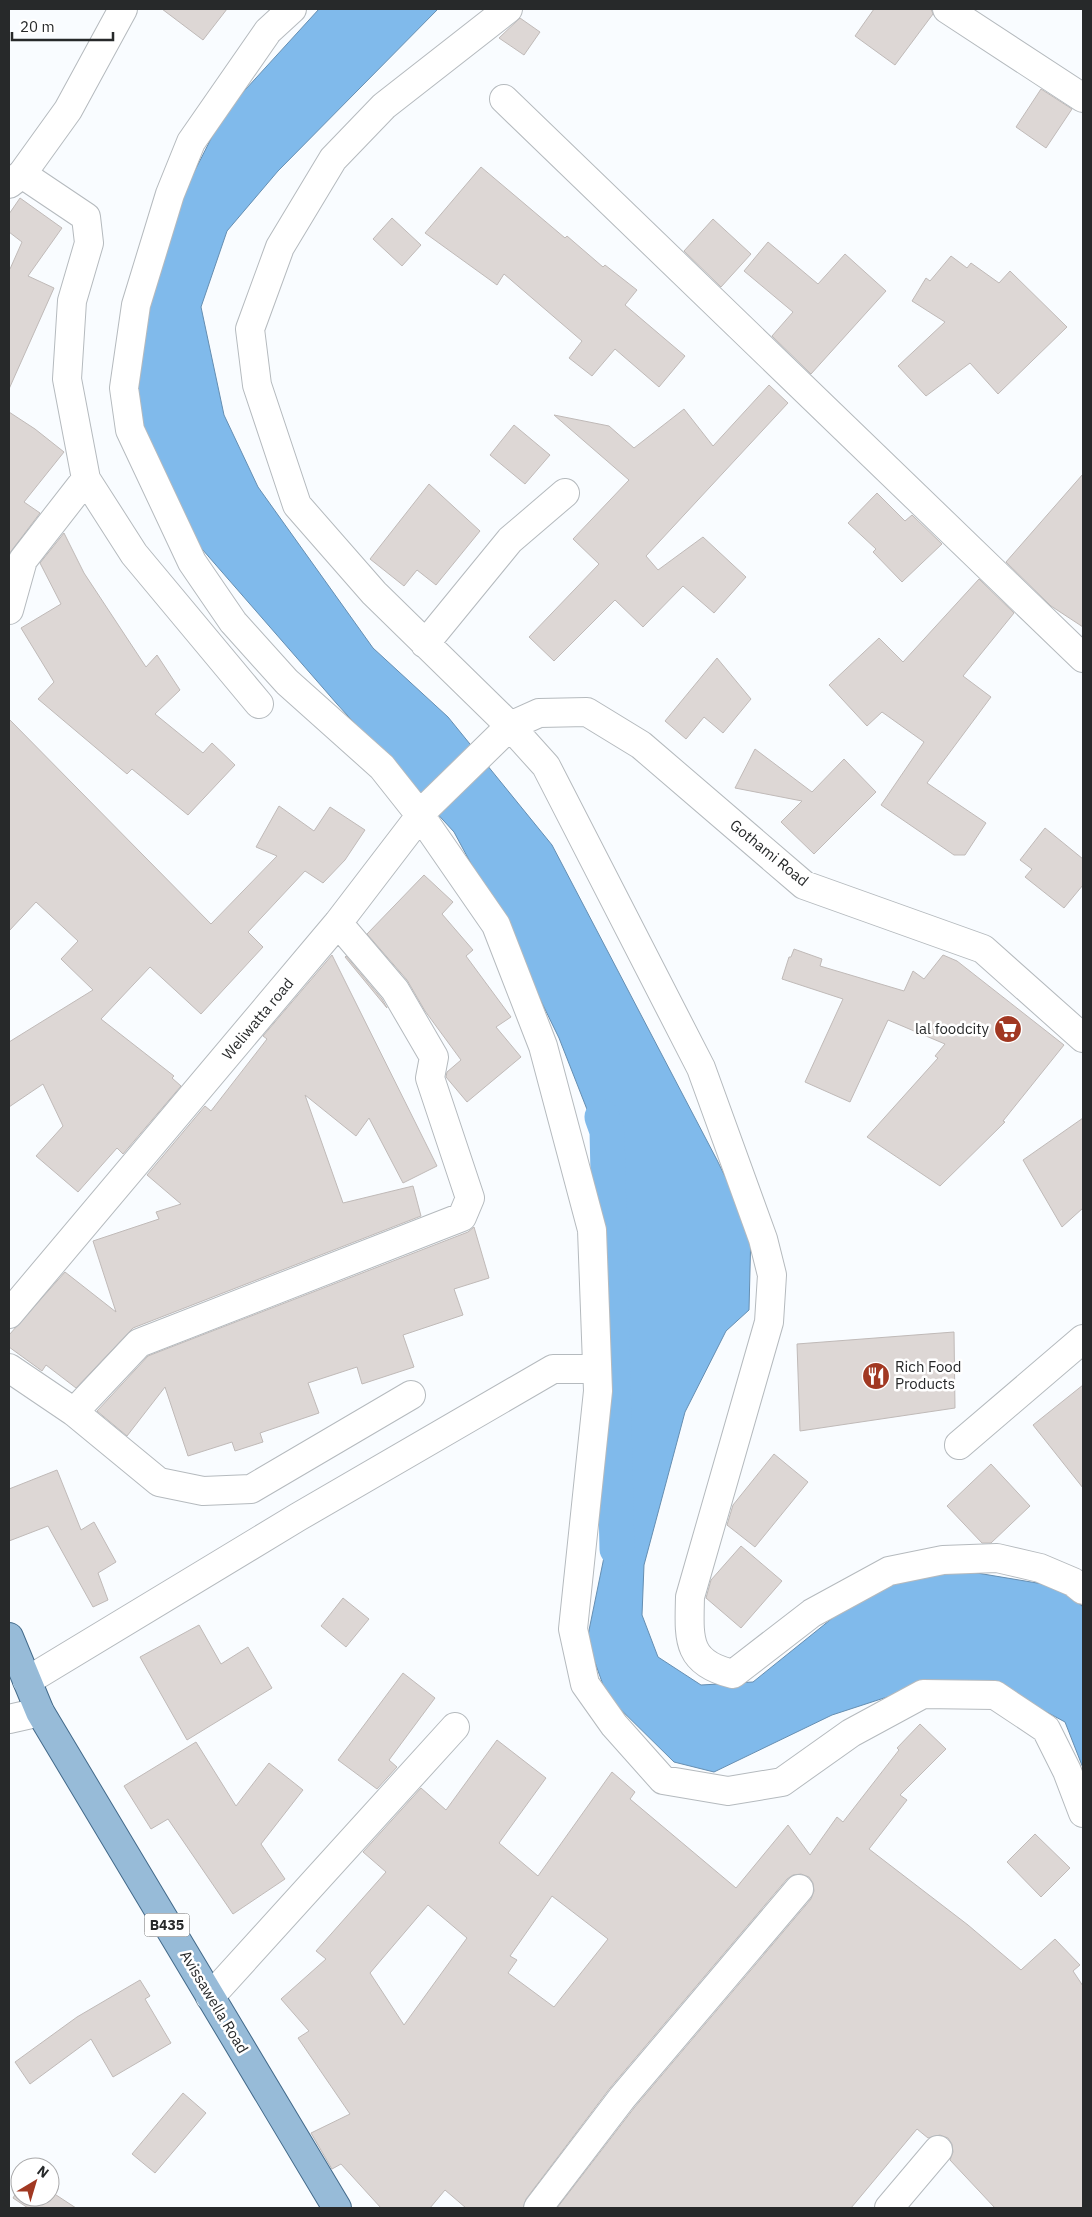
<svg xmlns="http://www.w3.org/2000/svg" width="1092" height="2217" font-family="'IBM Plex Sans',sans-serif">
	<rect width="100%" height="100%" fill="#f9fcff"/>
	<path fill="#80baeb" stroke="#658eb1" d="M 319,9 L 438,9 L 278,171 L 227,231 L 201,307 L 224,415 L 258,487 L 373,648 L 448,717 L 552,845 L 717,1160 L 751,1230 L 749,1310 L 726,1331 L 685,1412 L 644,1565 L 642,1615 L 658,1657 L 701,1685 L 753,1682 L 876,1583 L 953,1569 L 1061,1587 L 1083,1607 L 1083,1768 L 1065,1722 L 995,1684 L 930,1683 L 832,1715 L 714,1772 L 674,1762 L 607,1696 L 587,1640 L 619,1484 L 623,1344 L 619,1191 L 559,1038 L 505,927 L 454,832 L 337,704 L 195,541 L 157,477 L 137,405 L 146,296 L 178,204 L 224,113 Z"/>
	<g fill="none" stroke-linecap="round" stroke-linejoin="round">
		<path stroke="#80baeb" stroke-width="35" d="M 602,1117 L 607,1131 L 617,1549"/>
	</g>
	<path fill="#ddd7d5" stroke="#c0bab8" fill-rule="evenodd" d="M 162,9 L 227,9 L 203,40 Z
		M 874,9 L 931,9 L 933,14 L 895,65 L 855,36 Z
		M 520,18 L 540,32 L 524,55 L 499,38 Z
		M 1041,89 L 1072,109 L 1046,148 L 1016,127 Z
		M 481,167 L 565,238 L 567,236 L 603,267 L 605,265 L 637,290 L 625,305 L 685,356 L 659,387 L 615,349 L 592,376 L 569,358 L 582,341 L 504,274 L 497,285 L 425,233 Z
		M 20,198 L 62,228 L 28,276 L 54,288 L 9,389 L 9,268 L 10,269 L 22,242 L 9,232 L 9,214 Z
		M 392,218 L 421,245 L 402,266 L 373,239 Z
		M 713,219 L 751,254 L 721,287 L 684,251 Z
		M 768,242 L 818,284 L 845,254 L 886,291 L 811,374 L 772,336 L 793,312 L 744,271 Z
		M 951,256 L 967,268 L 971,263 L 999,283 L 1010,271 L 1067,327 L 998,394 L 970,363 L 926,396 L 898,366 L 945,322 L 912,301 L 926,278 L 930,281 Z
		M 769,385 L 788,403 L 646,556 L 658,570 L 703,537 L 746,577 L 714,613 L 683,586 L 643,627 L 615,600 L 554,661 L 529,637 L 599,564 L 573,539 L 629,480 L 554,415 L 609,426 L 634,448 L 684,409 L 713,446 Z
		M 9,412 L 35,429 L 64,452 L 24,502 L 40,513 L 9,554 Z
		M 514,425 L 550,455 L 525,484 L 490,455 Z
		M 1083,474 L 1083,627 L 1051,606 L 1006,562 Z
		M 429,484 L 480,531 L 436,585 L 417,570 L 404,586 L 370,559 Z
		M 877,493 L 905,521 L 912,515 L 942,544 L 902,582 L 873,552 L 876,549 L 848,523 Z
		M 64,533 L 84,573 L 146,667 L 157,655 L 180,690 L 155,714 L 203,753 L 212,743 L 235,765 L 188,815 L 132,769 L 127,774 L 38,699 L 54,682 L 21,628 L 61,604 L 40,563 Z
		M 979,579 L 1014,613 L 963,676 L 991,697 L 927,783 L 986,823 L 965,855 L 954,855 L 881,805 L 924,742 L 882,712 L 867,726 L 829,685 L 879,638 L 903,662 Z
		M 717,658 L 751,699 L 723,733 L 704,717 L 686,739 L 665,721 Z
		M 9,719 L 211,924 L 277,856 L 256,847 L 279,806 L 314,831 L 330,807 L 365,830 L 345,860 L 323,883 L 305,871 L 248,932 L 263,947 L 201,1014 L 150,967 L 101,1019 L 174,1076 L 172,1078 L 181,1086 L 123,1154 L 117,1148 L 78,1192 L 36,1156 L 63,1126 L 43,1084 L 9,1107 L 9,1042 L 93,990 L 61,959 L 78,941 L 36,902 L 9,931 Z
		M 755,749 L 812,792 L 844,759 L 876,792 L 814,854 L 781,822 L 802,801 L 735,788 Z
		M 1045,828 L 1083,859 L 1083,885 L 1064,908 L 1025,877 L 1032,869 L 1020,860 Z
		M 424,875 L 453,902 L 442,914 L 473,950 L 466,956 L 511,1017 L 496,1027 L 521,1057 L 467,1102 L 446,1077 L 447,1072 L 461,1060 L 425,1011 L 407,980 L 367,934 Z
		M 794,949 L 822,959 L 820,966 L 904,991 L 913,971 L 924,979 L 943,955 L 957,961 L 1064,1045 L 1003,1121 L 1005,1122 L 940,1186 L 867,1137 L 938,1058 L 935,1056 L 945,1044 L 888,1020 L 850,1102 L 805,1082 L 843,999 L 782,979 L 789,957 L 791,957 Z
		M 332,955 L 437,1166 L 403,1183 L 369,1118 L 356,1136 L 305,1095 L 343,1203 L 413,1186 L 421,1216 L 133,1328 L 76,1388 L 46,1365 L 42,1371 L 9,1347 L 9,1335 L 65,1272 L 116,1312 L 93,1241 L 159,1219 L 156,1212 L 181,1204 L 147,1175 L 205,1106 L 211,1111 L 267,1039 L 263,1036 Z
		M 346,956 L 382,999 L 387,1008 L 345,957 Z
		M 1083,1118 L 1083,1208 L 1062,1227 L 1023,1160 Z
		M 474,1227 L 489,1278 L 454,1289 L 463,1315 L 403,1335 L 414,1367 L 362,1384 L 357,1367 L 308,1383 L 319,1413 L 260,1433 L 263,1442 L 235,1451 L 232,1442 L 188,1456 L 165,1387 L 127,1436 L 97,1411 L 148,1356 L 468,1232 Z
		M 954,1332 L 955,1408 L 800,1431 L 797,1344 Z
		M 1083,1385 L 1083,1488 L 1033,1425 Z
		M 774,1454 L 808,1482 L 755,1547 L 727,1525 L 733,1505 Z
		M 991,1464 L 1030,1506 L 991,1543 L 982,1543 L 947,1506 Z
		M 57,1470 L 81,1530 L 94,1522 L 116,1562 L 98,1573 L 108,1600 L 93,1607 L 48,1526 L 9,1541 L 9,1489 Z
		M 741,1546 L 782,1581 L 741,1628 L 706,1598 L 711,1580 Z
		M 343,1598 L 369,1619 L 346,1647 L 321,1626 Z
		M 199,1625 L 221,1664 L 248,1647 L 272,1688 L 187,1740 L 140,1657 Z
		M 403,1673 L 435,1698 L 389,1760 L 397,1767 L 377,1789 L 338,1760 Z
		M 920,1724 L 946,1749 L 900,1795 L 907,1800 L 869,1849 L 968,1925 L 1021,1970 L 1055,1939 L 1080,1965 L 1073,1971 L 1083,1986 L 1083,2208 L 995,2208 L 950,2160 L 953,2152 L 952,2144 L 948,2138 L 940,2135 L 928,2138 L 917,2129 L 851,2208 L 557,2208 L 634,2108 L 811,1899 L 814,1891 L 813,1883 L 809,1877 L 801,1874 L 793,1875 L 787,1879 L 610,2088 L 526,2199 L 523,2208 L 466,2208 L 445,2190 L 430,2208 L 381,2208 L 341,2164 L 332,2169 L 311,2133 L 350,2114 L 298,2038 L 309,2031 L 281,1999 L 326,1959 L 316,1951 L 386,1872 L 363,1852 L 421,1788 L 446,1810 L 497,1740 L 546,1778 L 499,1843 L 538,1876 L 612,1772 L 635,1792 L 630,1799 L 736,1888 L 788,1825 L 810,1855 L 837,1817 L 843,1822 L 899,1750 L 897,1748 ZM 552,1896 L 608,1939 L 554,2007 L 508,1973 L 517,1960 L 510,1956 ZM 428,1905 L 467,1938 L 404,2025 L 370,1973 Z
		M 196,1742 L 236,1806 L 269,1763 L 303,1790 L 261,1844 L 285,1879 L 233,1914 L 168,1819 L 151,1829 L 124,1786 Z
		M 1035,1834 L 1070,1868 L 1041,1897 L 1007,1862 Z
		M 140,1980 L 150,1996 L 145,1999 L 171,2043 L 113,2077 L 91,2039 L 30,2084 L 15,2062 L 77,2017 Z
		M 183,2093 L 206,2113 L 155,2173 L 132,2154 Z
		M 20,2186 L 20,2197 L 50,2197 L 50,2191 L 76,2208 L 28,2208 L 13,2198 Z"/>
	<g fill="none" stroke-linecap="round" stroke-linejoin="round">
		<g stroke="#b5babe" stroke-width="30">
			<path id="street" d="M 292,9 L 268,31 L 191,142 L 170,194 L 136,305 L 124,388 L 130,430 L 192,562 L 233,622 L 287,682 L 382,767 L 420,815 L 496,925 L 543,1046 L 592,1230 L 598,1391 L 573,1629 L 585,1684 L 614,1725 L 663,1780 L 728,1791 L 782,1782 L 851,1733 L 923,1694 L 995,1695 L 1046,1729 L 1067,1771 L 1083,1813
				M 508,9 L 384,106 L 333,159 L 280,247 L 250,329 L 257,385 L 297,505 L 374,593 L 510,726 L 546,766 L 701,1068 L 763,1239 L 772,1275 L 769,1322 L 690,1597 C 689,1639 686,1663 733,1674 L 812,1613 L 889,1571 L 943,1560 L 997,1558 L 1040,1568 L 1073,1582 L 1083,1590
				M 947,9 L 1083,98
				M 504,99 L 1083,658
				M 22,174 L 86,217 L 89,243 L 72,301 L 67,379 L 86,479 L 134,554 L 259,704
				M 9,610 L 23,560 L 86,479
				M 425,644 L 510,540 L 565,493
				M 9,1314 L 338,923 L 426,808 L 510,726 L 539,713 L 587,712 L 641,745 L 804,885 L 983,949 L 1083,1038
				M 9,1368 L 74,1412 L 159,1482 L 203,1491 L 251,1489 L 411,1395
				M 74,1412 L 139,1343 L 462,1217 L 470,1198 L 430,1078 L 434,1057 L 395,990 L 338,923
				M 959,1445 L 1083,1339
				M 27,1681 L 298,1517 L 553,1369 L 597,1369
				M 210,1997 L 455,1727
				M 538,2208 L 622,2098 L 799,1889
				M 889,2208 L 938,2150"/>
		</g>
		<g stroke="#b5babe" stroke-width="30">
			<path id="secondary" d="M 9,184 L 22,174 L 68,110 L 123,9
				M 9,1719 L 40,1712"/>
		</g>
		<g stroke="#436a8a" stroke-width="30">
			<path id="primary" d="M 9,1637 L 40,1712 L 337,2208"/>
		</g>
		<use href="#street" stroke="#fff" stroke-width="28"/>
		<use href="#secondary" stroke="#fff" stroke-width="28"/>
		<use href="#primary" stroke="#97bbd8" stroke-width="28"/>
	</g>
	<defs>
		<g id="supermarket-disc" transform="scale(1.4375)"><circle r="9.5" fill="#a13822" stroke="#fff"/><path d="M-6-5.5h2.5l.6 2H6L4.5 2H-2.5L-4.4-4H-6ZM-1.5 3.2a1.3 1.3 0 1 0 .1 0ZM3 3.2a1.3 1.3 0 1 0 .1 0Z" fill="#fff"/></g>
		<g id="restaurant-disc" transform="scale(1.4375)"><circle r="9.5" fill="#a13822" stroke="#fff"/><path d="M-5-6h1v4h1v-4h1v4h1v-4h1v5L-1.5 .5V6h-2V.5L-5-1ZM5-6V6H3V1.5H1.5Q1.5-4 5-6Z" fill="#fff"/></g>
	</defs>
	<g fill-rule="evenodd">
		<use href="#supermarket-disc" x="1008" y="1029"/>
		<use href="#restaurant-disc" x="876" y="1376"/>
	</g>
	<g text-anchor="middle" stroke-width="5" stroke-linejoin="round" paint-order="stroke">
		<rect fill="#fff" stroke="#68696a" stroke-width="1" x="144.5" y="1913.5" width="45" height="23" rx="4"/>
		<g font-size="14" font-weight="bold" fill="#27292a">
			<text x="167" y="1930">B435</text>
		</g>
		<g font-size="15" fill="#27292a" stroke="#fff">
			<text transform="translate(769 853) rotate(39)" y="5">Gothami Road</text>
			<text transform="translate(258 1019) rotate(-50)" y="5">Weliwatta road</text>
			<text transform="translate(214 2002) rotate(59)" y="5">Avissawella Road</text>
		</g>
		<g font-size="15" fill="#27292a" stroke="#fff" text-anchor="end">
			<text x="989" y="1034">lal foodcity</text>
			<text x="895" y="1372" text-anchor="start">Rich Food<tspan x="895" dy="17">Products</tspan></text>
		</g>
	</g>
	<rect width="1092" height="2217" fill="none" stroke="#27292a" stroke-width="20"/>
	<g transform="translate(35 2182) rotate(38)"><circle r="24" fill="#ffffff" stroke="#a9a9aa"/>
	<path d="M0-4L9 19L0 12L-9 19Z" fill="#a13822"/>
	<text y="-8" font-size="14" font-weight="bold" text-anchor="middle" fill="#27292a">N</text>
	</g>
	<path d="M12 32v8h101v-8" fill="none" stroke="#27292a" stroke-width="2.5"/>
	<text x="20" y="32" font-size="15" fill="#27292a" stroke="#ffffff" stroke-width="4" paint-order="stroke">20 m</text>
</svg>
